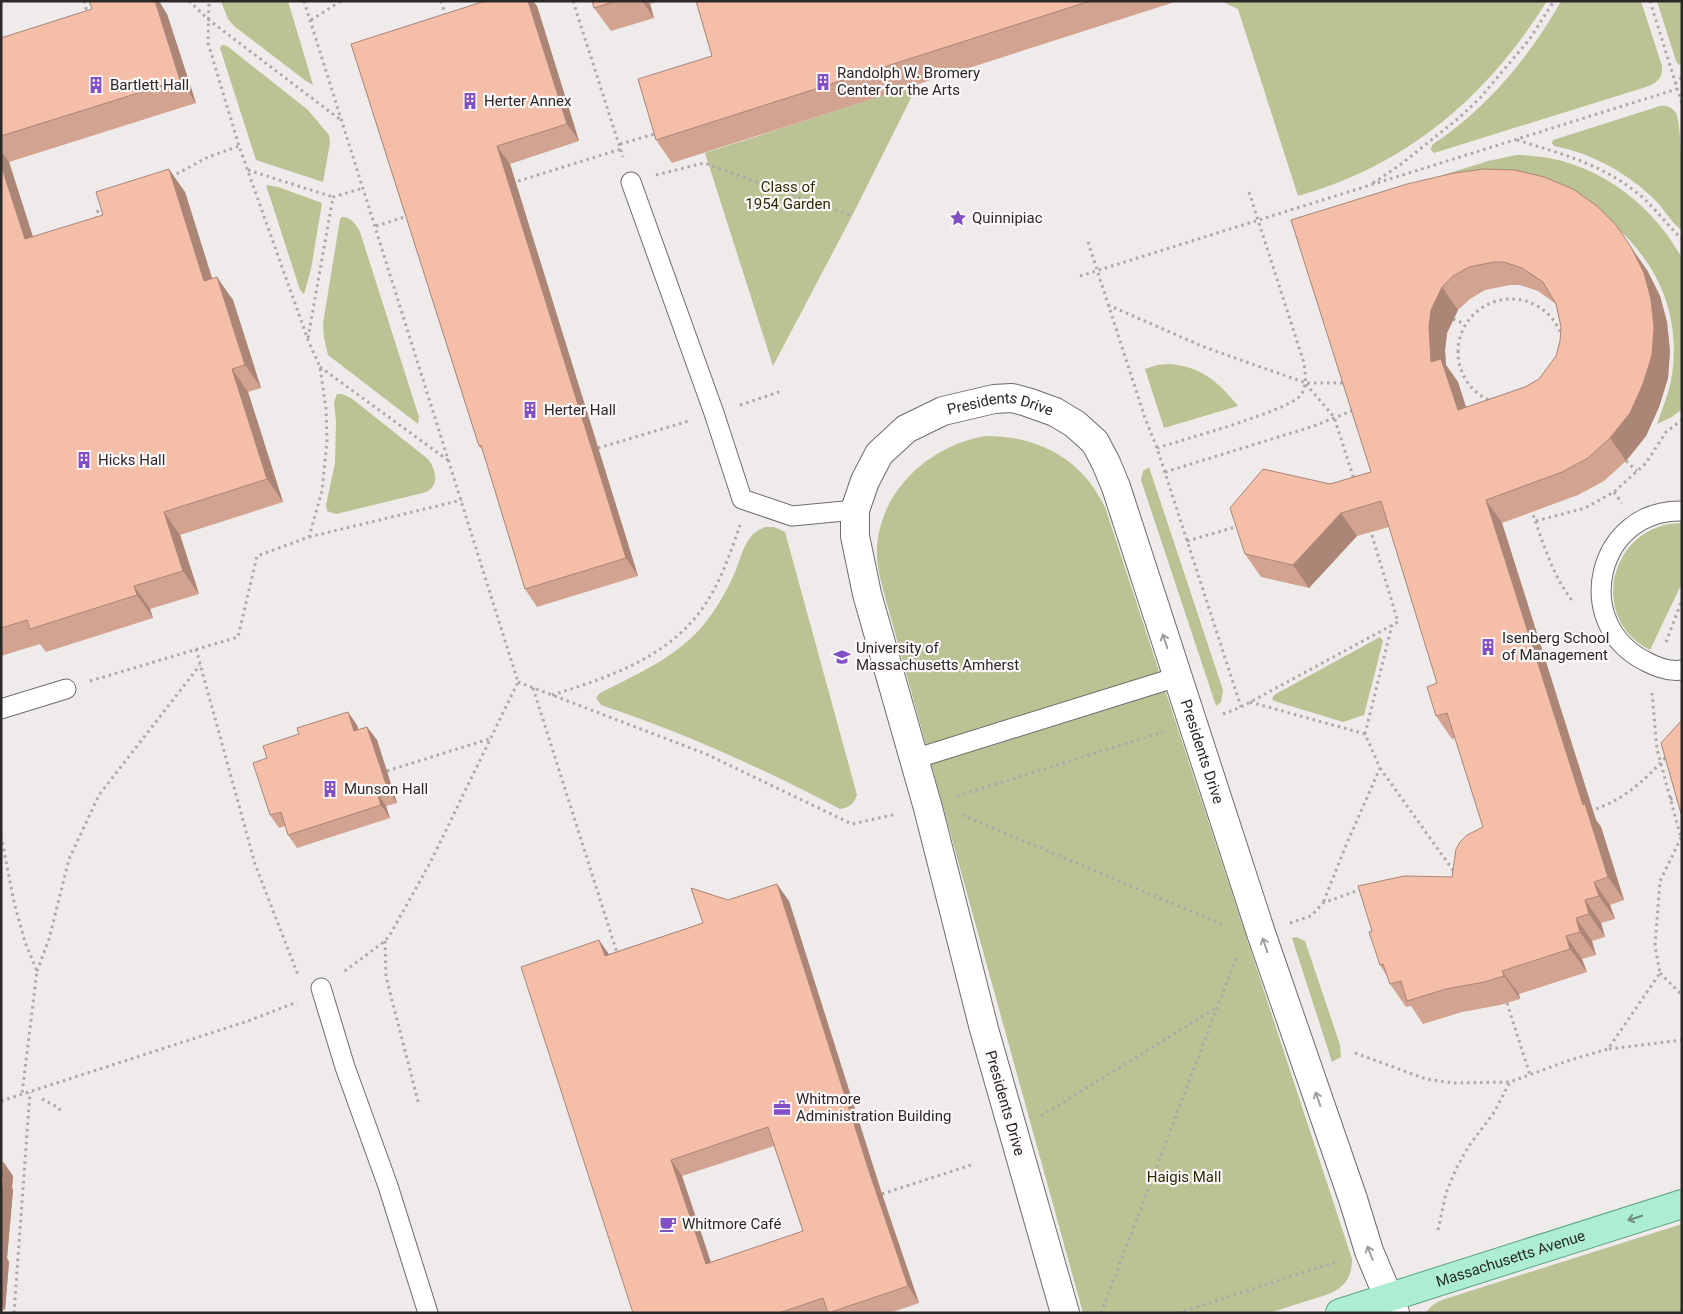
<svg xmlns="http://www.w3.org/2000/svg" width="1683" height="1314" font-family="Roboto,sans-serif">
	<rect width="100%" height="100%" fill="#efebea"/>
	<path fill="#bbc294" d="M 221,1 L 288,1 L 313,85 L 306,81 L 234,26 L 228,19 Z
		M 1221,1 L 1547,1 C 1487,97 1408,165 1298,196 L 1238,9 Z
		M 1561,1 L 1641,1 L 1662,66 C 1663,79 1656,83 1646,87 L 1434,153 L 1431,150 L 1432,145 C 1486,109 1530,57 1561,1 Z
		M 1657,1 L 1682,1 L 1682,65 L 1678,64 L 1676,61 Z
		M 222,45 L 227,46 L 308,110 L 329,135 L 330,143 L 323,182 L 256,160 L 220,48 Z
		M 918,84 L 852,216 L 773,366 L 705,153 Z
		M 1660,106 C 1666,105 1672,107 1676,113 C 1683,131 1682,205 1682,229 L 1680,229 C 1671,222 1664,209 1655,200 C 1628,173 1591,153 1554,146 L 1552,143 L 1553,140 Z
		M 1517,155 C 1587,155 1648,197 1682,258 L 1682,409 L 1672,417 L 1657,424 C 1662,410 1668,395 1671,381 C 1683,315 1657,260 1607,219 L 1301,220 L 1488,161 Z
		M 266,185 L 278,187 L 322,203 L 311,269 L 304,294 L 300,290 Z
		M 342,217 C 351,217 356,224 360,232 L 419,417 L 418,424 L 328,355 L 324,338 L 323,324 L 340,219 Z
		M 1169,364 C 1200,366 1219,382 1238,406 L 1164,428 L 1145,369 L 1157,365 Z
		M 337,394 L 342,394 L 351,398 L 428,459 C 437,471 440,488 423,493 L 336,514 L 327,511 L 326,505 L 335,463 L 336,421 L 334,402 Z
		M 985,436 C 1039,436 1081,458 1105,507 L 1352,1259 C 1352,1277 1345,1287 1329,1294 L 1269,1313 L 1083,1313 L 884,593 C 880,578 876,563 877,547 C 881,489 930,446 985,436 Z
		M 1149,467 L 1223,690 L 1221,702 L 1216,706 L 1141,480 L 1143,471 Z
		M 1682,523 L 1682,583 L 1650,650 C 1586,618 1611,523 1682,523 Z
		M 765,527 L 774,527 L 785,532 L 857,795 C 853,805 850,807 840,809 C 762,768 684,733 601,705 L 596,698 L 600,693 C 637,674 678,657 705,623 C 718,607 728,588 736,570 C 740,559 743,547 750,538 C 754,532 759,530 765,527 Z
		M 1380,637 L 1383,641 L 1364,715 L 1343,722 L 1274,701 L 1272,699 L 1274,695 Z
		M 1296,937 L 1305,941 L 1340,1045 L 1341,1057 L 1332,1062 L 1292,938 Z
		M 1682,1224 L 1682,1313 L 1426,1313 C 1432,1303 1441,1300 1451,1297 Z"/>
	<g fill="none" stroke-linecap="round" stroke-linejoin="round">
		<g stroke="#706c6b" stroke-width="21">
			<path id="service" d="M 631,182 L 714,413 L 742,499 L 792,516 L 855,510
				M 1682,511 C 1597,509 1570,623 1645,661 C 1656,667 1669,672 1682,670
				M 1,709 L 66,689
				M 914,759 L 1177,677
				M 321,988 L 345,1067 L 388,1186 L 428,1313"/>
		</g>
		<g stroke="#706c6b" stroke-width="30">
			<g id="minor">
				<path id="s1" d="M 1065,1313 L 984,1029 L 928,808 L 867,594 L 855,536 L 855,510 L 865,481 L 879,454 L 906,429 L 943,411 L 994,399 L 1012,398 L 1027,402 L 1055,412 L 1075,424 L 1095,442 L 1106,463 L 1116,487 L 1261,933 L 1353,1199 L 1369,1251 L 1395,1313"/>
			</g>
		</g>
		<g stroke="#5ba283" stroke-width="30">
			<g id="primary">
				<path id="s2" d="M 1340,1313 L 1682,1204"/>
			</g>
		</g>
		<path stroke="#aca9a8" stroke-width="3" stroke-dasharray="2.5 4" stroke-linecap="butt" d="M 84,1 L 88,15
			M 189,1 L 209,20 L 342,121
			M 304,1 L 518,682 L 430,863 L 391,933 L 385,941 L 342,973
			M 441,1 L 446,17
			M 573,1 L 623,157
			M 1650,1 L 1682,104
			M 311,20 L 341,1
			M 1675,84 L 1682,77
			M 1517,140 C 1559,153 1601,164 1636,192 C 1654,206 1666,224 1682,239
			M 620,144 L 658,133
			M 248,170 L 333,197
			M 656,175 L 704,163 L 852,216
			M 171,177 L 208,157 L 239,146
			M 512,183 L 621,149
			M 1373,183 L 1400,165 L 1460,117 L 1480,98 L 1529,40 L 1554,1
			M 96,219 L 98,210 L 104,208
			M 376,226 L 408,216
			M 1088,242 L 1145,418 L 1157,448 L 1241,707
			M 1080,276 L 1677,89
			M1458 352a53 53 0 1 1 106 0a53 53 0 1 1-106 0Z
			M 1108,305 L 1204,347 L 1306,383 L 1347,383
			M 1453,319 L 1465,324
			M 308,338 L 333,197 L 363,188
			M 320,367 L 449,461
			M 1306,384 L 1334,417 L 1354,479
			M 740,405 L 782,391
			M 598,448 L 689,421
			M 1157,448 C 1182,440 1287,411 1300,396 C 1308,386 1305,373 1304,363 L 1249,192
			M 1626,461 L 1637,471
			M 1165,472 L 1314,426 L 1354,410
			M 1614,492 L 1622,503
			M 1531,509 C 1543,542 1552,576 1574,603
			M 1536,521 L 1585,508 L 1614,492 L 1646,463 L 1666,432 L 1682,420
			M 309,537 L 462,500
			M 1187,541 L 1239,526
			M 1666,642 L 1682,600
			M 196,649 L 255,864 L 298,975
			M 90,681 L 238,637 L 257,556 L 309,537 L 322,491 L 327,441 L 326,409 L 320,367 L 308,340 L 239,146 L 208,43 L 209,1
			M 518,682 L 706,754 L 852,824 L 897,814
			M 533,688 L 618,956
			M 1652,693 L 1657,749 L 1681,838
			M 552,695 C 607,678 667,658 702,609 C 720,584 730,554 740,525
			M 1250,702 L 1365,734 L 1380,768 L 1347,843 L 1323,903
			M 1223,714 L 1241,707 L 1398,622 L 1371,532
			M 1365,734 L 1392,625
			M 1380,768 L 1455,873
			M 387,771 L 489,739
			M 957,796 L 1163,732
			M 1670,799 L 1682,797
			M 1590,811 C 1624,800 1643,782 1667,756
			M 962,815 L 1226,926
			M 1,836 L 14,902 L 25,942 L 37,971 L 22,1094
			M 1290,923 L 1311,916 L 1323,903 L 1362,889
			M 385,941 L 386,977 L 419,1105
			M 37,971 L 49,939 L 69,859 L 99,795 L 200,665
			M 1660,973 L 1682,995
			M 1507,1003 L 1530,1075
			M 1609,1049 L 1682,1040
			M 1355,1053 L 1426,1079 L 1453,1083 L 1510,1082 L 1570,1060 L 1608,1049 L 1660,973 L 1655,946 L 1660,881 L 1681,838
			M 42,1099 L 59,1108 L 60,1111
			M 1,1101 L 248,1021 L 297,1002
			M 1041,1116 L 1216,1008
			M 882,1194 L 974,1164
			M 1438,1230 L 1446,1193 L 1456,1169 L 1468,1147 L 1493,1114 L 1510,1082
			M 14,1313 L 30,1092
			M 1101,1313 L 1236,958
			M 1178,1313 L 1339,1261"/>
		<use href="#service" stroke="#fff" stroke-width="19"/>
		<use href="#minor" stroke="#fff" stroke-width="28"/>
		<use href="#primary" stroke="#adeed2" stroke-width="28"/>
	</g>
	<path fill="#d2a391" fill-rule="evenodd" d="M 592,1 L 659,1 L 650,4 L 654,18 L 611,31 L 594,8 Z
		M 696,1 L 1178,1 L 672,163 L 656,140 L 712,56 Z
		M 537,6 L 579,141 L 510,164 L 638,576 L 537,607 L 525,589 L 483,451 L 479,446 L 351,44 Z
		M 167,14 L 196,103 L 9,162 L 33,237 L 185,192 L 212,278 L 233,300 L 261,388 L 248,392 L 283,502 L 180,535 L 199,594 L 150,609 L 153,618 L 46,652 L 40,644 L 1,656 L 1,38 Z
		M 1291,220 L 1647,270 L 1660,296 L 1667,322 L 1670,351 L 1668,378 L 1659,407 L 1646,436 L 1626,461 L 1604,481 L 1578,495 L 1502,523 L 1596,820 L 1601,827 L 1624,900 L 1610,905 L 1615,919 L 1601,923 L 1605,937 L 1592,941 L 1596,955 L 1582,959 L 1587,972 L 1519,994 L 1520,999 L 1500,1005 L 1462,1012 L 1423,1024 L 1411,1006 L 1406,1007 L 1390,984 L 1387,976 L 1380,965 L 1372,931 L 1452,877 L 1483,827 L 1455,738 L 1452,739 L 1436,716 L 1437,683 L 1389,527 L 1357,536 L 1309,588 L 1261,577 L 1245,554 L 1330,484 L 1371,472 ZM 1510,285 L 1520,285 L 1538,291 L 1556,304 L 1561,327 L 1560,341 L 1556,356 L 1539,379 L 1525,387 L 1466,407 L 1458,382 L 1446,365 L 1445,350 L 1447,333 L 1458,310 L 1470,299 L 1485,290 Z
		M 357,725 L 358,730 L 367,727 L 377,740 L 397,803 L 386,806 L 390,818 L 297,848 L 288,835 L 285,826 L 279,828 L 270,815 Z
		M 728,900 L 789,901 L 882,1194 L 919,1303 L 890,1313 L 633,1313 L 609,954 L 703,923 ZM 774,1146 L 803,1231 L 711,1262 L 682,1176 Z
		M 1,1163 L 4,1163 L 13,1176 L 12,1188 L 13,1190 L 7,1258 L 9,1262 L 5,1310 L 3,1310 L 1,1313 Z"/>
	<path fill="#ab8576" d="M 155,1 L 159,1 L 167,14 L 196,103 L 180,80 Z
		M 528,1 L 533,1 L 537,6 L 579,141 L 567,124 Z
		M 642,1 L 647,1 L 650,4 L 654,18 Z
		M 497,146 L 510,164 L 638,576 L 626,558 Z
		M 1,151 L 9,162 L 41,262 L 25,239 L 1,165 Z
		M 169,169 L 185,192 L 220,304 L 204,281 Z
		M 1631,247 L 1647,270 L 1660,296 L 1667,322 L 1670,351 L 1668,378 L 1659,407 L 1646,436 L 1626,461 L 1610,438 Z
		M 217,277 L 233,300 L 261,388 L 245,365 Z
		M 1442,287 L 1458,310 L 1447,333 L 1445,350 L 1446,365 L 1458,382 L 1474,433 L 1458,410 L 1431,362 L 1429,327 L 1431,310 Z
		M 232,369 L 248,392 L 283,502 L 267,479 Z
		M 1486,500 L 1502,523 L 1596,820 L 1601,827 L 1624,900 L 1608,877 L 1583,805 Z
		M 164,512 L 180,535 L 199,594 L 183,571 Z
		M 1341,513 L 1357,536 L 1309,588 L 1293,565 Z
		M 134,586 L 150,609 L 153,618 L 137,595 Z
		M 348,712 L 357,725 L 363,744 L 354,731 Z
		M 367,727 L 377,740 L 397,803 L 388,790 Z
		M 377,793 L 386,806 L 390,818 L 381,805 Z
		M 1594,882 L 1610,905 L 1615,919 L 1599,896 Z
		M 777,884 L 789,901 L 882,1194 L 919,1303 L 908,1286 L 871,1177 Z
		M 1585,900 L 1601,923 L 1605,937 L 1589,914 Z
		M 1576,918 L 1592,941 L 1596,955 L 1580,932 Z
		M 1566,936 L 1582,959 L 1587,972 L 1570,949 Z
		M 599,940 L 611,957 L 605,956 Z
		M 1502,971 L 1519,994 L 1520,999 L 1504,976 Z
		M 671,1160 L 682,1176 L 717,1281 L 706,1264 Z
		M 4,1163 L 13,1176 L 12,1188 L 13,1190 L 7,1258 L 9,1262 L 5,1310 L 1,1305 L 1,1206 Z"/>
	<path fill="#f4bea9" stroke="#ab8576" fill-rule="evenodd" d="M 89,1 L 155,1 L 180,80 L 1,136 L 1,38 L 92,9 Z
		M 485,1 L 528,1 L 567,124 L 497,146 L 626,558 L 525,589 L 481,445 L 479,446 L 351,44 Z
		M 592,1 L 616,1 L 594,8 Z
		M 696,1 L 1090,1 L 656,140 L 638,79 L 712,56 Z
		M 1,165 L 25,239 L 103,215 L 96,192 L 169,169 L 204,281 L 217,277 L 245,365 L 232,369 L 267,479 L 164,512 L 183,571 L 134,586 L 137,595 L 30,629 L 27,620 L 1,628 Z
		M 1484,169 L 1515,170 L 1544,177 L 1573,189 L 1597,206 L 1616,225 L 1631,247 L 1644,273 L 1651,299 L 1654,328 L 1652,355 L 1643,384 L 1630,413 L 1610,438 L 1588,458 L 1562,472 L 1486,500 L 1583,805 L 1585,804 L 1608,877 L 1594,882 L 1599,896 L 1585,900 L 1589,914 L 1576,918 L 1580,932 L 1566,936 L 1570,949 L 1502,971 L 1504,976 L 1484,982 L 1446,989 L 1407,1001 L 1401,981 L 1390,984 L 1383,964 L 1380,965 L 1369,932 L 1372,931 L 1358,886 L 1404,876 L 1452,877 L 1456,849 L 1460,842 L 1467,835 L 1483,827 L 1447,713 L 1436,716 L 1427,687 L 1437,683 L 1381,501 L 1341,513 L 1293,565 L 1245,554 L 1230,508 L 1263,469 L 1330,484 L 1371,472 L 1291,220 L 1407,184 L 1454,173 ZM 1494,262 L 1504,262 L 1522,268 L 1543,282 L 1556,304 L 1561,327 L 1560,341 L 1556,356 L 1539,379 L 1525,387 L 1458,410 L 1441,359 L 1431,362 L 1429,327 L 1431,310 L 1442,287 L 1453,276 L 1469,267 Z
		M 348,712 L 354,731 L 367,727 L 388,790 L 377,793 L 381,805 L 288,835 L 281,812 L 270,815 L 253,763 L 267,758 L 263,746 L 299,734 L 297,728 Z
		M 1682,720 L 1682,817 L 1661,743 Z
		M 777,884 L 871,1177 L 908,1286 L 828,1313 L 823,1298 L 779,1313 L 633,1313 L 521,967 L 599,940 L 605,956 L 703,923 L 691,888 L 728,900 ZM 768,1127 L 803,1231 L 706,1264 L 671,1160 Z
		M 1,1163 L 4,1163 L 2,1177 L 4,1177 L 1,1206 Z"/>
	<defs><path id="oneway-shaft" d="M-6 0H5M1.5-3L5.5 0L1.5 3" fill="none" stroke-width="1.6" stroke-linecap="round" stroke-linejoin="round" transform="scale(1.25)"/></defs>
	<g stroke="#9f9f9e">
		<use href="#oneway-shaft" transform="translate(1165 641) rotate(-108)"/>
		<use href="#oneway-shaft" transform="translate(1265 945) rotate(-109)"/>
		<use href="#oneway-shaft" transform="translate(1318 1099) rotate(-109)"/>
		<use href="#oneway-shaft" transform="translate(1370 1253) rotate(-111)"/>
	</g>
	<use stroke="#6c8c7d" href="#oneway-shaft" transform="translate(1635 1218) rotate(162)"/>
	<defs>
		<g id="building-bare" transform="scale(1.35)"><path d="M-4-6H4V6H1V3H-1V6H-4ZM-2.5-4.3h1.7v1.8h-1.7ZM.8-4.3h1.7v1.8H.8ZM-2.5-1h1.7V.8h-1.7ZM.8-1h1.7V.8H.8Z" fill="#824fc7" stroke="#fcf8f7" stroke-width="2.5" paint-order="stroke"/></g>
		<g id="sight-bare" transform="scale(1.35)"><path d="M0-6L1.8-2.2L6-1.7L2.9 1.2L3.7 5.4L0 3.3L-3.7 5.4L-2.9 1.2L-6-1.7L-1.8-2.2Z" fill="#824fc7" stroke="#fcf8f7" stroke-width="2.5" paint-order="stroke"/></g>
		<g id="university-bare" transform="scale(1.35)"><path d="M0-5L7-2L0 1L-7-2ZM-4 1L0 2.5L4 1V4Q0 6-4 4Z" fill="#824fc7" stroke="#fcf8f7" stroke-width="2.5" paint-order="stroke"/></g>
		<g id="office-bare" transform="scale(1.35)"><path d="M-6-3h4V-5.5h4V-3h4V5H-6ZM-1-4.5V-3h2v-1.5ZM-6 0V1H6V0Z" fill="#824fc7" stroke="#fcf8f7" stroke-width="2.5" paint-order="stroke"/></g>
		<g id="cafe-bare" transform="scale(1.35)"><path d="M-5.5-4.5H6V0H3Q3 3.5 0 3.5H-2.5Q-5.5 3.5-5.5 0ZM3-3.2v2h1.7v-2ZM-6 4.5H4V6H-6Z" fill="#824fc7" stroke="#fcf8f7" stroke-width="2.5" paint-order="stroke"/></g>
	</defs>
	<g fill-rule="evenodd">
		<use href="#building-bare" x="823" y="82"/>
		<use href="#building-bare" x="96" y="85"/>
		<use href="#building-bare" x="470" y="101"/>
		<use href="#sight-bare" x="958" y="218"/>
		<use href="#building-bare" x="530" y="410"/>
		<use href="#building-bare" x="84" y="460"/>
		<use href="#building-bare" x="1488" y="647"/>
		<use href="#university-bare" x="842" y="657"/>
		<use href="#building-bare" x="330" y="789"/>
		<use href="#office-bare" x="782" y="1108"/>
		<use href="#cafe-bare" x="668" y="1224"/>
	</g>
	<g text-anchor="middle" stroke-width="4.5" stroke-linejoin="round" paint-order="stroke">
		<g font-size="15" fill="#2a2928" stroke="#fcf8f7" text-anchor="start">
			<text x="837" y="78">Randolph W. Bromery<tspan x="837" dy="17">Center for the Arts</tspan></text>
			<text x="110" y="90">Bartlett Hall</text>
			<text x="484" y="106">Herter Annex</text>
			<text x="972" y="223">Quinnipiac</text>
			<text x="544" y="415">Herter Hall</text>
			<text x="98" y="465">Hicks Hall</text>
			<text x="1502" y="643">Isenberg School<tspan x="1502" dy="17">of Management</tspan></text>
			<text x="856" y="653">University of<tspan x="856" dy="17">Massachusetts Amherst</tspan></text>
			<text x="344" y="794">Munson Hall</text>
			<text x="796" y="1104">Whitmore<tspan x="796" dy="17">Administration Building</tspan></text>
			<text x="682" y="1229">Whitmore Café</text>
		</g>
		<g font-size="15" fill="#2a2d05" stroke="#fcf8f7">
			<text x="788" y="192">Class of<tspan x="788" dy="17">1954 Garden</tspan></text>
			<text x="1184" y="1182">Haigis Mall</text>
		</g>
		<g font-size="15" fill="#2a2928" stroke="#fcf8f7">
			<text dy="5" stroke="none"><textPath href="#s1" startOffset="1029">Presidents Drive</textPath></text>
			<text dy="5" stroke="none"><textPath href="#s1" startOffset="1464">Presidents Drive</textPath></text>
			<text transform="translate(1005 1103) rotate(74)" y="5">Presidents Drive</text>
			<text dy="5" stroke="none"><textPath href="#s2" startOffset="179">Massachusetts Avenue</textPath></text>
		</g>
	</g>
	<rect width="1683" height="1314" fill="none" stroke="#2a2928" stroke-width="5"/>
</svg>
